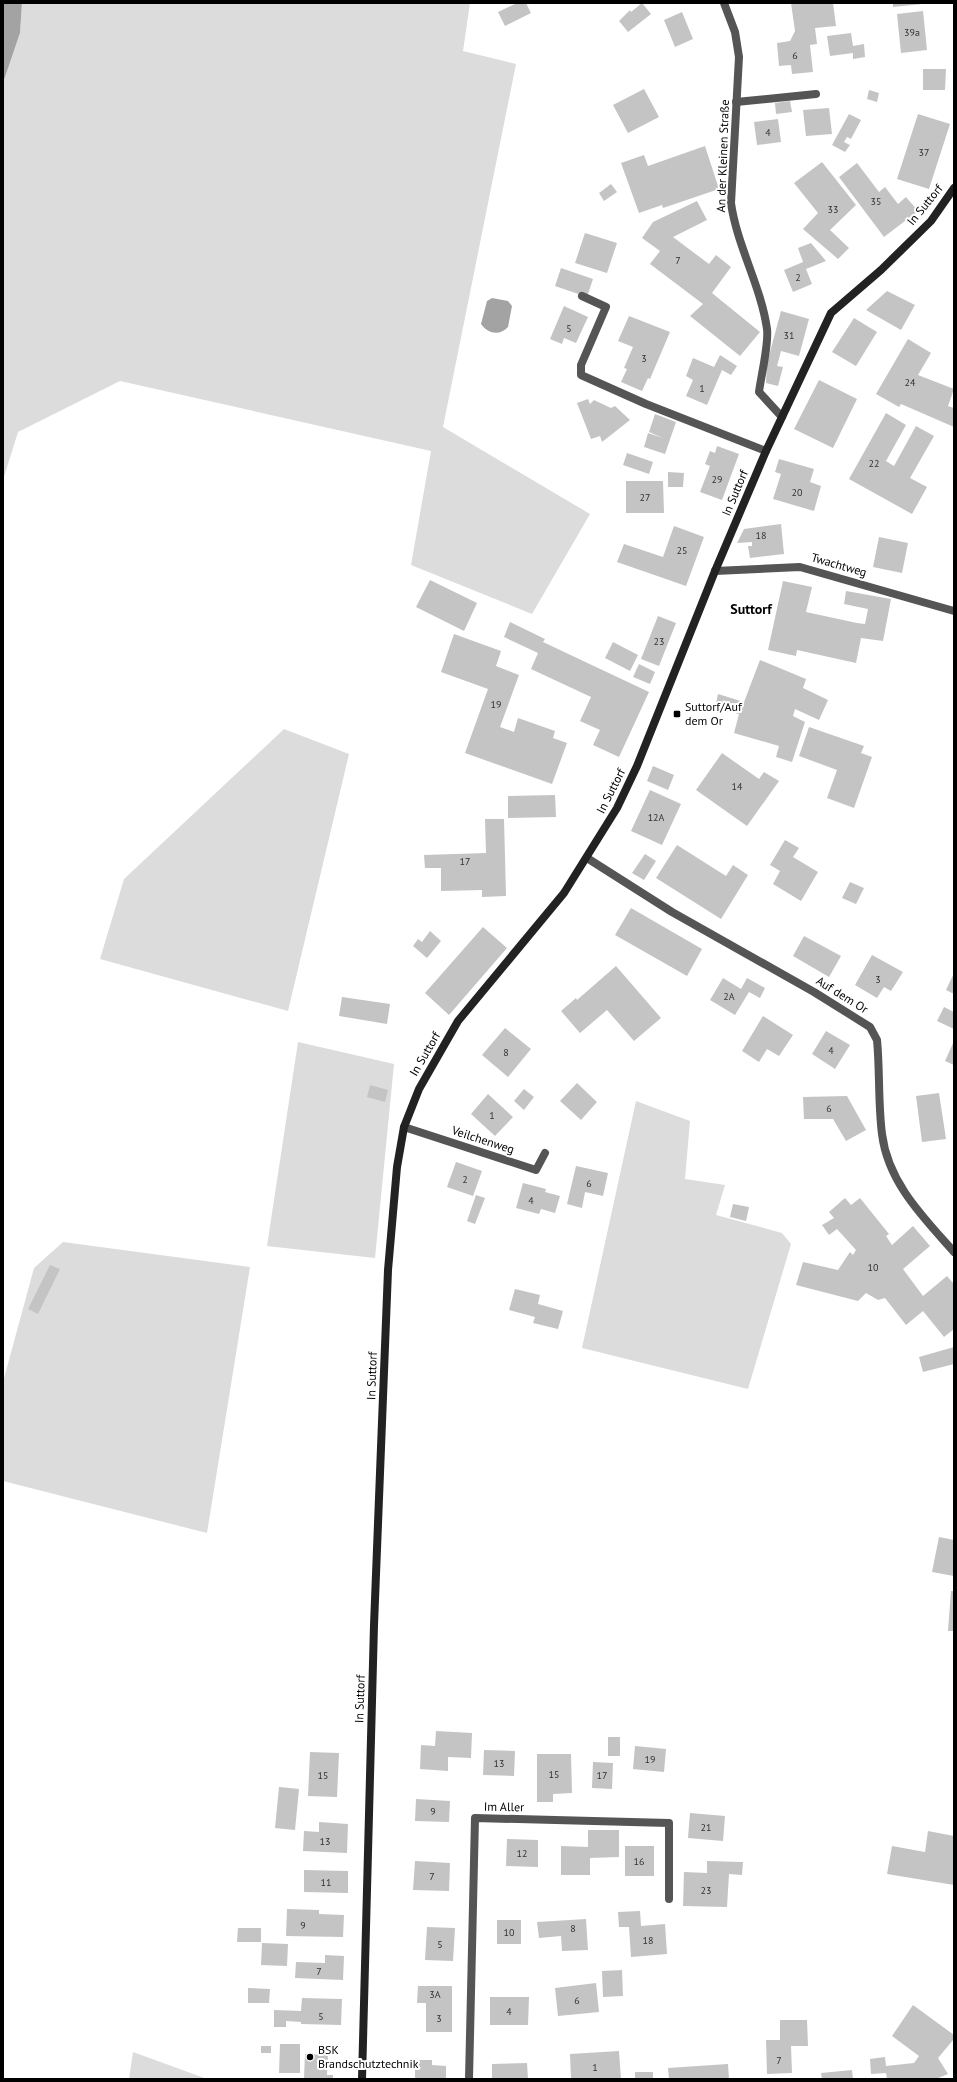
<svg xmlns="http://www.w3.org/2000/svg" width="957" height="2082" font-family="'PT Sans',sans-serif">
	<rect width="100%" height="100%" fill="#fff"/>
	<path fill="#dcdcdc" d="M 22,3 L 470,3 L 463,51 L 516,64 L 443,427 L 590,514 L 532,614 L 411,565 L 431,451 L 120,381 L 18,432 L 3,480 L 3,83 L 20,33 Z
		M 284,729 L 349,754 L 288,1011 L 100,959 L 124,879 Z
		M 298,1042 L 394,1064 L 375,1258 L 267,1246 Z
		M 636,1101 L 690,1121 L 685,1179 L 725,1185 L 716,1215 L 782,1233 L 791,1244 L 748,1389 L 582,1348 Z
		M 63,1242 L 250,1267 L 207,1533 L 3,1481 L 3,1382 L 34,1268 Z
		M 133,2052 L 207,2079 L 129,2079 Z"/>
	<path fill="#a3a3a3" d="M 3,3 L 22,3 L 20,33 L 3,83 Z
		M 492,298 L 508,301 L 512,306 L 508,327 C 500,336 488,334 481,324 L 487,301 Z"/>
	<path fill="#c4c4c4" d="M 517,3 L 526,3 L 531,13 L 505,26 L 498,12 Z
		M 642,3 L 651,14 L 628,32 L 619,21 L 630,10 L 631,12 Z
		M 791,3 L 833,3 L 836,26 L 815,28 L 817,44 L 810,45 L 813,72 L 792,74 L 791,65 L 779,66 L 777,43 L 790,41 L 795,31 Z
		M 893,3 L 921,3 L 922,4 L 893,7 Z
		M 923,11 L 927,50 L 901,53 L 897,14 Z
		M 682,12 L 693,39 L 675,47 L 664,20 Z
		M 851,33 L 853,46 L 864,44 L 865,57 L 853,59 L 853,53 L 830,56 L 827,36 Z
		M 923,69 L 946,69 L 945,90 L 923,90 Z
		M 644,89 L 659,117 L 628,133 L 613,105 Z
		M 869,90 L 879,93 L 877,102 L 867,99 Z
		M 790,101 L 792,112 L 776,114 L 775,103 Z
		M 829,108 L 832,134 L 806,136 L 803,110 Z
		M 849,114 L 861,120 L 851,139 L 847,137 L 844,142 L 850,145 L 845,152 L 832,145 Z
		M 918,114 L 950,124 L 929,189 L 897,179 Z
		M 778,119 L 781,142 L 757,145 L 754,122 Z
		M 705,146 L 719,189 L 663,208 L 662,205 L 639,213 L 621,163 L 644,155 L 648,166 Z
		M 822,162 L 856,205 L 830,230 L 849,248 L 838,259 L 803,229 L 818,213 L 794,183 Z
		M 857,163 L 879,192 L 885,187 L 898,204 L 906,197 L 918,211 L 884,237 L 839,177 Z
		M 611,184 L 617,192 L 604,201 L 599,193 Z
		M 697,201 L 707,220 L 673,237 L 709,264 L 716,255 L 731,267 L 712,293 L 760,332 L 740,356 L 690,316 L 703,304 L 650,264 L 660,251 L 642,238 L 653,222 Z
		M 585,233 L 617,243 L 607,273 L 575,263 Z
		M 811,243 L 826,261 L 806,269 L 812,284 L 793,292 L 784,270 L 803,262 L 798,248 Z
		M 561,268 L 593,279 L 587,297 L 555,286 Z
		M 887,291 L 915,305 L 901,330 L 866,310 Z
		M 564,306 L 588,317 L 576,343 L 564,338 L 562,344 L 550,339 Z
		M 781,311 L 809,319 L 799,356 L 781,351 L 777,366 L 783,367 L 778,386 L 766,383 L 767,363 Z
		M 629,316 L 670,332 L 650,379 L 648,378 L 642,391 L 621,382 L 627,369 L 624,368 L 633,347 L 618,341 Z
		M 854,318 L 877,332 L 856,366 L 832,352 Z
		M 908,339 L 931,353 L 918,375 L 954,389 L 948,406 L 954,408 L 954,427 L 901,404 L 899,407 L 876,394 Z
		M 720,355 L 737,366 L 731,375 L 722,370 L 707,405 L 686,396 L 693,380 L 686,376 L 693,358 L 714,367 Z
		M 819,380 L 857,399 L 833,448 L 794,429 Z
		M 588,399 L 590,404 L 594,400 L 611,408 L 615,406 L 630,420 L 602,442 L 600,436 L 591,439 L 577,403 Z
		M 886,413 L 906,425 L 886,461 L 894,466 L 916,426 L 934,436 L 910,478 L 927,487 L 912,514 L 849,479 Z
		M 655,414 L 676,422 L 665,454 L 644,447 L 648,433 L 663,438 L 649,432 Z
		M 717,446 L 739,454 L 722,500 L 700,492 L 710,466 L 705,464 L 710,451 L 715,453 Z
		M 627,453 L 653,462 L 649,474 L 623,465 Z
		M 779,459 L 814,469 L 810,482 L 821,486 L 814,511 L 773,499 L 781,474 L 775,472 Z
		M 668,472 L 684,473 L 683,487 L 668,487 Z
		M 626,481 L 663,481 L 664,513 L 626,513 Z
		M 781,524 L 784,554 L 750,558 L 748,546 L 752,546 L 752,542 L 737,543 L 744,529 Z
		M 674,526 L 704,537 L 686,586 L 617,562 L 624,544 L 663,557 Z
		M 879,537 L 908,543 L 902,573 L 873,567 Z
		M 430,580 L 477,603 L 464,631 L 416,607 Z
		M 783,581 L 812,587 L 806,612 L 857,623 L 865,624 L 868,609 L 844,604 L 846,591 L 891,599 L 883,641 L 861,638 L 856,663 L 797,650 L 796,656 L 768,650 Z
		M 658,616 L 676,623 L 659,666 L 641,659 Z
		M 510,622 L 545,639 L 543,642 L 649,692 L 619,757 L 593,745 L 600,730 L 580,721 L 591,697 L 531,669 L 538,653 L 504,637 Z
		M 454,634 L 501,651 L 496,666 L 519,675 L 500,727 L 514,732 L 518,718 L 555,731 L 553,738 L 567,743 L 552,784 L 465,753 L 488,689 L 441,672 Z
		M 613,642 L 638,655 L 630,671 L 605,658 Z
		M 760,660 L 806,679 L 803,688 L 828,700 L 819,720 L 795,709 L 793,716 L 805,722 L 792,762 L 776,757 L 779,746 L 734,733 L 739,714 L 715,708 L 718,694 L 744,702 Z
		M 639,664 L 655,672 L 650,684 L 633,677 Z
		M 809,727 L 864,746 L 861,753 L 872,757 L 854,808 L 827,798 L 837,770 L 799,756 Z
		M 722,753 L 759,779 L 764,772 L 779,781 L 747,826 L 696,790 Z
		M 653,766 L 674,775 L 668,790 L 647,781 Z
		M 650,790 L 681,804 L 662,845 L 631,831 Z
		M 555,795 L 556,817 L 508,818 L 508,796 Z
		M 485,819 L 504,819 L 506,896 L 482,897 L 482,890 L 441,891 L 441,868 L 425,868 L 424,855 L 486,853 Z
		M 785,840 L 799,848 L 793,857 L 818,872 L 801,901 L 773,884 L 780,871 L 770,865 Z
		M 677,845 L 726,876 L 733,865 L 748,875 L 721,919 L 656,878 Z
		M 645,854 L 656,861 L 644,880 L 632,873 Z
		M 850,882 L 864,888 L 856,904 L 842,898 Z
		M 631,908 L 702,949 L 687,976 L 615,935 Z
		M 483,927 L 507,948 L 449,1015 L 425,993 Z
		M 430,931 L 441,941 L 427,958 L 413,946 L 418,939 L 422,942 Z
		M 804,936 L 841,956 L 829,977 L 793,956 Z
		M 872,955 L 903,972 L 891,991 L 884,987 L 877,998 L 855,985 Z
		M 616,966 L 661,1018 L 634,1041 L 607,1010 L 580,1033 L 561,1011 L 576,998 L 577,1000 Z
		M 954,973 L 954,994 L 946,990 Z
		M 723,978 L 741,989 L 747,978 L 765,988 L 760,998 L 749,992 L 735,1015 L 710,1000 Z
		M 342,997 L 390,1004 L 387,1024 L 339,1016 Z
		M 944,1007 L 954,1012 L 954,1029 L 937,1021 Z
		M 763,1016 L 793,1035 L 779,1056 L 767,1049 L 759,1062 L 742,1051 Z
		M 505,1028 L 531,1049 L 508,1077 L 482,1055 Z
		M 826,1031 L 850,1045 L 835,1069 L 812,1054 Z
		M 954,1041 L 954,1065 L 945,1061 Z
		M 577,1083 L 597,1102 L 581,1120 L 560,1101 Z
		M 370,1085 L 388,1090 L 385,1102 L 367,1097 Z
		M 524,1089 L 534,1097 L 524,1110 L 514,1101 Z
		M 939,1093 L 946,1139 L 922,1142 L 916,1096 Z
		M 488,1094 L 513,1117 L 495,1136 L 471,1114 Z
		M 847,1096 L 866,1130 L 846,1141 L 833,1119 L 804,1119 L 803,1097 Z
		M 456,1162 L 482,1171 L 473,1196 L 447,1187 Z
		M 576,1166 L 608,1173 L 603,1196 L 585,1192 L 582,1208 L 567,1204 Z
		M 523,1183 L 546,1189 L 545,1192 L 560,1196 L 555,1213 L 541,1209 L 539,1214 L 516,1208 Z
		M 476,1195 L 485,1198 L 475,1224 L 467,1221 Z
		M 845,1198 L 851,1205 L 860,1198 L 889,1234 L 886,1236 L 892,1245 L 913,1226 L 930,1246 L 903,1269 L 923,1296 L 947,1276 L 954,1284 L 954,1329 L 944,1337 L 923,1311 L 906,1325 L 885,1298 L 878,1300 L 866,1293 L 858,1301 L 796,1285 L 803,1262 L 838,1270 L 850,1252 L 853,1255 L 856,1250 L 837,1229 L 829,1235 L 822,1225 L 834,1218 L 829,1212 Z
		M 733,1204 L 749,1207 L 746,1221 L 730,1217 Z
		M 50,1265 L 60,1269 L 38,1314 L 28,1309 Z
		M 515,1289 L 540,1295 L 538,1304 L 563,1311 L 558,1329 L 533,1323 L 535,1317 L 509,1310 Z
		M 954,1347 L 954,1364 L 923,1372 L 919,1357 Z
		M 939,1537 L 954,1540 L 954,1576 L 932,1572 Z
		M 951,1591 L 954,1591 L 954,1631 L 948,1631 Z
		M 436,1731 L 472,1733 L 471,1758 L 448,1757 L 448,1771 L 420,1769 L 421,1745 L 435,1746 Z
		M 608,1737 L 620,1737 L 620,1756 L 608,1756 Z
		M 635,1746 L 666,1749 L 664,1772 L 633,1769 Z
		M 484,1750 L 515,1751 L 514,1776 L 483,1775 Z
		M 310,1752 L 339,1753 L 337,1797 L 308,1796 Z
		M 537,1754 L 571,1754 L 572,1793 L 553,1794 L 553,1802 L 537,1802 Z
		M 593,1762 L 613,1763 L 612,1789 L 592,1788 Z
		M 279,1787 L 299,1789 L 295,1830 L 275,1828 Z
		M 416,1799 L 450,1801 L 449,1822 L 415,1821 Z
		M 690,1813 L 725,1816 L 723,1841 L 688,1838 Z
		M 319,1822 L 348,1824 L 347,1853 L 303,1851 L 304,1831 L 319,1832 Z
		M 588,1830 L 619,1830 L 619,1857 L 590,1858 L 590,1875 L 561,1875 L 561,1846 L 588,1847 Z
		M 928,1831 L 954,1836 L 954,1885 L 887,1874 L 892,1846 L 925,1852 Z
		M 507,1839 L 538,1840 L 538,1867 L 506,1866 Z
		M 625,1846 L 654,1846 L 654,1876 L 625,1876 Z
		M 415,1861 L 450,1863 L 449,1891 L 413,1890 Z
		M 707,1861 L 743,1862 L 742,1875 L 729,1874 L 727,1907 L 683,1906 L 684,1872 L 707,1873 Z
		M 304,1870 L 348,1871 L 348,1893 L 304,1892 Z
		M 287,1909 L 319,1910 L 319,1914 L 344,1915 L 343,1937 L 286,1936 Z
		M 640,1911 L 641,1926 L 665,1924 L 667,1954 L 631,1957 L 629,1927 L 619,1927 L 618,1912 Z
		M 586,1919 L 588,1950 L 562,1951 L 561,1936 L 539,1938 L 537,1922 Z
		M 497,1920 L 521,1920 L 521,1944 L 497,1944 Z
		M 427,1927 L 455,1928 L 453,1961 L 425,1960 Z
		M 238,1928 L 261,1928 L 261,1942 L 237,1942 Z
		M 262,1943 L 288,1944 L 287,1966 L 261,1965 Z
		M 325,1955 L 344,1956 L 343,1980 L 295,1978 L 296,1962 L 325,1963 Z
		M 622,1970 L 623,1996 L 603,1997 L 602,1971 Z
		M 596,1983 L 599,2012 L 558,2016 L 555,1988 Z
		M 418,1986 L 452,1986 L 452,2032 L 426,2032 L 426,2003 L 417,2003 Z
		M 248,1988 L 270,1989 L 269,2003 L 248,2003 Z
		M 490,1997 L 529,1997 L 528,2025 L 490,2025 Z
		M 302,1998 L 342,1999 L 341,2025 L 301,2024 L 301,2022 L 286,2021 L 286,2027 L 274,2027 L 274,2010 L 301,2011 Z
		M 913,2005 L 954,2035 L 954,2039 L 938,2058 L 948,2074 L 936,2079 L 887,2079 L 886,2073 L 871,2074 L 870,2059 L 885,2057 L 886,2066 L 914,2063 L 919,2056 L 892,2036 Z
		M 780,2020 L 807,2020 L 808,2046 L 791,2046 L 792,2073 L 767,2074 L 766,2040 L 780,2040 Z
		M 280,2044 L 300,2044 L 300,2073 L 279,2073 Z
		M 261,2046 L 271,2046 L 271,2053 L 261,2053 Z
		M 619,2051 L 621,2079 L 571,2079 L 570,2054 Z
		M 305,2054 L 328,2055 L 327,2075 L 333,2075 L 333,2079 L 304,2079 Z
		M 415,2060 L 432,2060 L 432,2065 L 446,2066 L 446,2079 L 415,2079 Z
		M 527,2063 L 528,2079 L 492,2079 L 492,2064 Z
		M 728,2064 L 729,2079 L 669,2079 L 668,2068 Z
		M 852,2070 L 853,2079 L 822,2079 L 821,2073 Z
		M 635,2072 L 653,2072 L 653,2079 L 635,2079 Z"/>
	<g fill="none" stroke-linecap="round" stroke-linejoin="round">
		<path stroke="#555" stroke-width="8" d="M 736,102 L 816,94
			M 582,296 L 606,307 L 581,365 L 581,375 L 646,404 L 766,451"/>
		<path stroke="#555" stroke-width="8" d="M 724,3 L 735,32 L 739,57 L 731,203 C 737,246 761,286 767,329 C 769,344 761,376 759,392 L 782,417
			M 715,571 L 800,567 L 954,611
			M 587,858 L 672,912 L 814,992 L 870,1027 L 877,1040 C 880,1071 878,1103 882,1134 C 888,1183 924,1218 954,1252
			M 404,1127 L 536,1170 L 545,1153
			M 469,2079 L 475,1818 L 669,1823 L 669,1899"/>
		<path stroke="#222" stroke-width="8" d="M 362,2079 L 374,1625 L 388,1270 L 397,1167 L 404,1127 L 419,1089 L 458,1021 L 564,893 L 617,808 L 637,766 L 715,571 L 766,451 L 831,313 L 881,270 L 931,221 L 954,188"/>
	</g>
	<g fill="#000" stroke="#fff" stroke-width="1.5">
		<rect x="673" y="710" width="8" height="8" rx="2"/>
		<circle cx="310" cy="2057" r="4"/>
	</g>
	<g text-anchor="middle" stroke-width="4" stroke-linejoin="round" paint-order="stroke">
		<g font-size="10" fill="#313131">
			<text x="912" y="36">39a</text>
			<text x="795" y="59">6</text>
			<text x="768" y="136">4</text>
			<text x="924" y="156">37</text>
			<text x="876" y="205">35</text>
			<text x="833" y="213">33</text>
			<text x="678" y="264">7</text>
			<text x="798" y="281">2</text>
			<text x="569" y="332">5</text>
			<text x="789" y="339">31</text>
			<text x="644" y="362">3</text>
			<text x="910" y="386">24</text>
			<text x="702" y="392">1</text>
			<text x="874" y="467">22</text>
			<text x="717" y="483">29</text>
			<text x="797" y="496">20</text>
			<text x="645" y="501">27</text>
			<text x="761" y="539">18</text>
			<text x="682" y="554">25</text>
			<text x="659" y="645">23</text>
			<text x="496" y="708">19</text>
			<text x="737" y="790">14</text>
			<text x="656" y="821">12A</text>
			<text x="465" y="865">17</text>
			<text x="878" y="983">3</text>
			<text x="729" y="1000">2A</text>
			<text x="831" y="1054">4</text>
			<text x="506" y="1056">8</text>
			<text x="829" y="1112">6</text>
			<text x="492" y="1119">1</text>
			<text x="465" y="1183">2</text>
			<text x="589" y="1187">6</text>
			<text x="531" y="1204">4</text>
			<text x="873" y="1271">10</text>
			<text x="650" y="1763">19</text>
			<text x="499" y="1767">13</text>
			<text x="554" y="1778">15</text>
			<text x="323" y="1779">15</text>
			<text x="602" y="1779">17</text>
			<text x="433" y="1815">9</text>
			<text x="706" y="1831">21</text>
			<text x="325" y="1845">13</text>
			<text x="522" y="1857">12</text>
			<text x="639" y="1865">16</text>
			<text x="432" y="1880">7</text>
			<text x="326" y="1886">11</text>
			<text x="706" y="1894">23</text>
			<text x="303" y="1929">9</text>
			<text x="573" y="1932">8</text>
			<text x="509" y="1936">10</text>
			<text x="648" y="1944">18</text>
			<text x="440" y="1948">5</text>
			<text x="319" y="1975">7</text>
			<text x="435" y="1998">3A</text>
			<text x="577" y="2004">6</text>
			<text x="509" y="2015">4</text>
			<text x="321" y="2020">5</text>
			<text x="439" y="2022">3</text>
			<text x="779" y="2064">7</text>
			<text x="595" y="2071">1</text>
		</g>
		<g font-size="12" fill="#000" stroke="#fff">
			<text transform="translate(723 156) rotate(-88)" y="4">An der Kleinen Straße</text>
			<text transform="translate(925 205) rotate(-51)" y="4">In Suttorf</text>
			<text transform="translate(735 493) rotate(-67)" y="4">In Suttorf</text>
			<text transform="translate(839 565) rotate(16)" y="4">Twachtweg</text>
			<text transform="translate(611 791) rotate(-63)" y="4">In Suttorf</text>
			<text transform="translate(842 995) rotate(32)" y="4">Auf dem Or</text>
			<text transform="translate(425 1054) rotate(-60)" y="4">In Suttorf</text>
			<text transform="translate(483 1140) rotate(18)" y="4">Veilchenweg</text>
			<text transform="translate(372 1376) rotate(-88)" y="4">In Suttorf</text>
			<text transform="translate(360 1699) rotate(-88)" y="4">In Suttorf</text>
			<text transform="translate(504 1807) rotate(1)" y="4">Im Aller</text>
		</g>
		<g font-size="12" fill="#000" stroke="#fff" text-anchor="start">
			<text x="685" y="711">Suttorf/Auf<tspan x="685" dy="14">dem Or</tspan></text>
			<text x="318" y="2054">BSK<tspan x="318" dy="14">Brandschutztechnik</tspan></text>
		</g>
		<g font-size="14" font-weight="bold" fill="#000" stroke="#fff">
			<text x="751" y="614">Suttorf</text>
		</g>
	</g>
	<rect width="957" height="2082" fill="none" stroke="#000000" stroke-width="8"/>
</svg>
